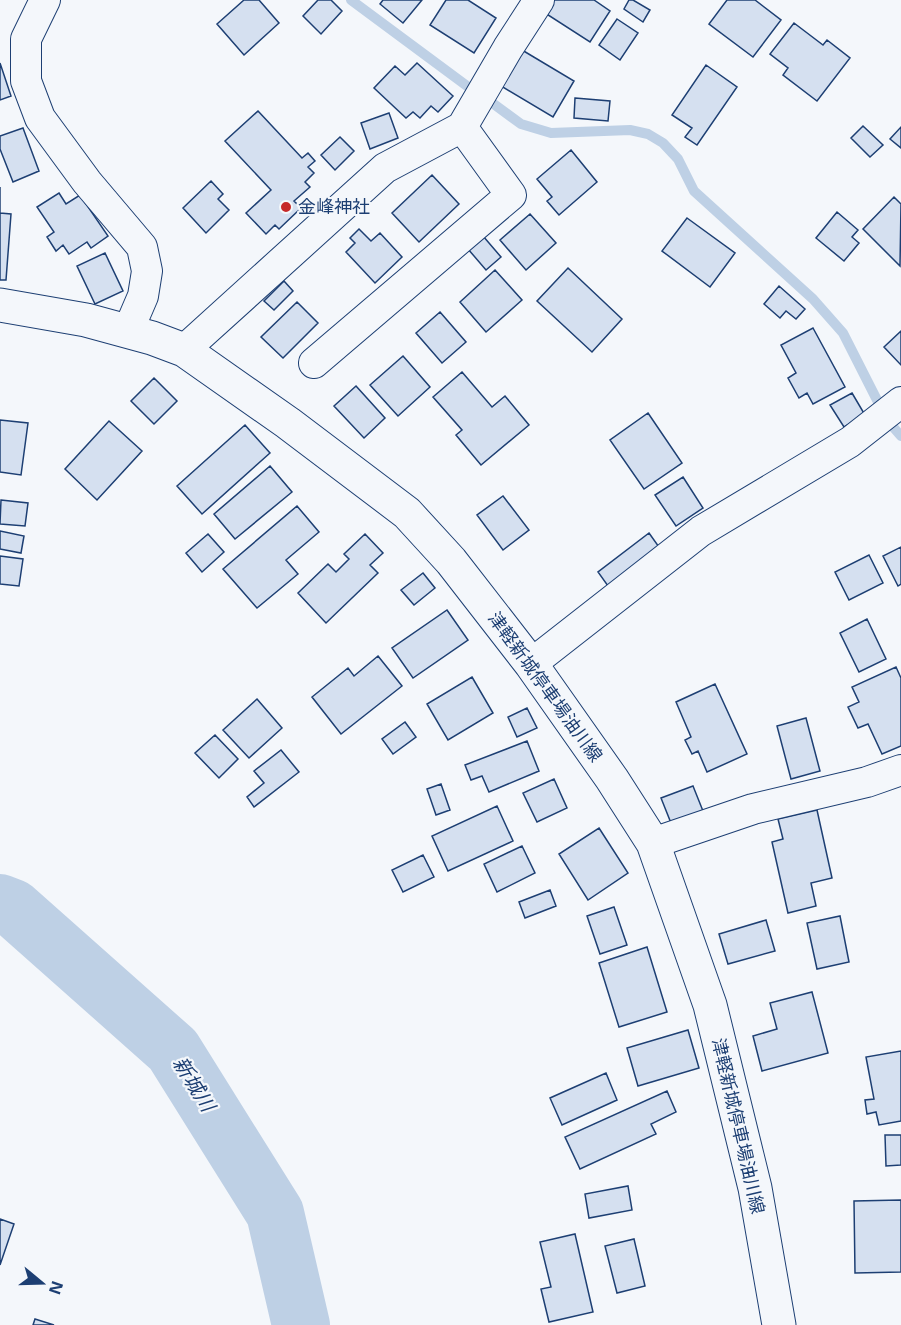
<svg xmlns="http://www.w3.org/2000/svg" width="901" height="1325" font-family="'Noto Sans','Noto Sans JP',sans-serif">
	<rect width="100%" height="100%" fill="#f4f7fb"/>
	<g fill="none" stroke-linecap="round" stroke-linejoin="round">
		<path stroke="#bed0e5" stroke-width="10" d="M 351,0 L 467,86
			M 491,102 L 521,124 L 551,133 L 630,130 L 648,134 L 663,143 L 678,159 L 694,191 L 813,299 L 843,333 L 878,402
			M 894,428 L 901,436"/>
		<path stroke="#bed0e5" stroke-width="58" d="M 0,903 L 13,908 L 173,1050 L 275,1213 L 301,1325"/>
	</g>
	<path fill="#d5e0f0" stroke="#1d3f73" stroke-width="1.5" d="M 244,0 L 259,0 L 279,23 L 244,55 L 217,24 Z
		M 318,0 L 331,0 L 342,11 L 321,34 L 303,16 Z
		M 383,0 L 422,0 L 403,23 L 380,4 Z
		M 446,0 L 468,0 L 496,18 L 474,53 L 430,25 Z
		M 553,0 L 594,0 L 610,11 L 590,42 L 545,13 Z
		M 629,0 L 633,0 L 650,10 L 643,22 L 624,9 Z
		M 727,0 L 755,0 L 781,20 L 753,57 L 709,24 Z
		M 617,19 L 638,33 L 620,60 L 599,45 Z
		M 794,23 L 823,45 L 827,40 L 850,58 L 817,101 L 783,75 L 788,68 L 770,54 Z
		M 522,50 L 574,81 L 553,117 L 501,86 Z
		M 0,63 L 11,96 L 0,100 Z
		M 417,63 L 453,96 L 438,112 L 431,106 L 420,118 L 413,112 L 406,118 L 374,88 L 395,66 L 405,75 Z
		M 706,65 L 737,87 L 697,145 L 685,137 L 692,128 L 672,115 Z
		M 575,98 L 610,101 L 608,121 L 574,118 Z
		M 258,111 L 302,158 L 308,153 L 315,161 L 308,167 L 314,173 L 305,182 L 310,187 L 294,201 L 301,208 L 279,229 L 275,225 L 266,234 L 246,213 L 271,190 L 225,141 Z
		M 389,113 L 398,138 L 370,149 L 361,123 Z
		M 863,126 L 883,145 L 870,157 L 851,138 Z
		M 901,127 L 901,148 L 890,139 Z
		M 23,128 L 39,171 L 13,182 L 0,149 L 0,136 Z
		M 340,137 L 354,151 L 335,170 L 321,155 Z
		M 571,150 L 597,182 L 559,215 L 547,201 L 552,197 L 537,179 Z
		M 432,175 L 459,204 L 419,242 L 392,213 Z
		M 211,181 L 223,194 L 218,199 L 229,210 L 206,233 L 183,208 Z
		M 0,187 L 0,213 L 11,214 L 6,280 L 0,280 Z
		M 59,193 L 66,204 L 80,195 L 108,236 L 91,248 L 87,242 L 69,254 L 63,245 L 56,251 L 47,237 L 54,232 L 37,207 Z
		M 894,197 L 901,204 L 900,266 L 863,229 Z
		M 837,212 L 858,230 L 852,237 L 859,243 L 844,261 L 816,238 Z
		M 530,214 L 556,243 L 526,270 L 500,240 Z
		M 687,218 L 735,253 L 710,287 L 662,251 Z
		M 359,229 L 371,241 L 380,233 L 402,257 L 375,283 L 346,252 L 355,243 L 350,238 Z
		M 483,236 L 501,257 L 486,270 L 468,249 Z
		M 105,253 L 123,291 L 95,304 L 77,266 Z
		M 568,268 L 622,319 L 592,352 L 537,301 Z
		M 495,270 L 522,300 L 486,332 L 460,302 Z
		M 284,281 L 293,291 L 274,310 L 264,301 Z
		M 779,286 L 805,309 L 796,319 L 786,311 L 780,318 L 764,304 Z
		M 297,302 L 318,323 L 283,358 L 261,337 Z
		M 440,312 L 466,342 L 442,363 L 416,333 Z
		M 813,328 L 845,387 L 813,404 L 807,393 L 799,398 L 788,378 L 796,373 L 781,345 Z
		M 901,331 L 901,365 L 884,347 Z
		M 403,356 L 430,387 L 398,416 L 370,385 Z
		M 462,372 L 492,407 L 505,396 L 529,425 L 481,465 L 456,435 L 462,430 L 433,397 Z
		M 154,378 L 177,401 L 154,424 L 131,401 Z
		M 356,386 L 385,418 L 364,438 L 334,406 Z
		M 852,393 L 865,415 L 844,427 L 830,405 Z
		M 648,413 L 682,463 L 644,489 L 610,440 Z
		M 0,420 L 28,423 L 21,475 L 0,472 Z
		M 109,421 L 142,451 L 97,500 L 65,469 Z
		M 245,425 L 270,453 L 202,514 L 177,486 Z
		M 270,466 L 292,492 L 235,539 L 214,514 Z
		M 683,477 L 703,508 L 676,526 L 655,495 Z
		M 503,496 L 529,530 L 503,550 L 477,515 Z
		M 1,500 L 28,503 L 25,526 L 0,524 Z
		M 297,506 L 319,532 L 286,560 L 298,574 L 257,608 L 223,569 Z
		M 0,531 L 24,536 L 21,553 L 0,549 Z
		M 649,533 L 659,547 L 608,586 L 598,572 Z
		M 208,534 L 224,552 L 202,572 L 186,553 Z
		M 365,534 L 383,553 L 370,565 L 378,573 L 326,623 L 298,593 L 328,564 L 336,572 L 349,559 L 344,554 Z
		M 901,547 L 901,584 L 898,586 L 883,556 Z
		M 869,555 L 883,583 L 849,600 L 835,572 Z
		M 0,556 L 23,559 L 19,586 L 0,584 Z
		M 423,573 L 435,588 L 414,605 L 401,590 Z
		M 447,610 L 468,640 L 413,678 L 392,648 Z
		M 867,619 L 886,659 L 859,672 L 840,633 Z
		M 378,656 L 402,686 L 341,734 L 312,697 L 348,668 L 354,676 Z
		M 896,667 L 901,678 L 901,746 L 882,754 L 868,724 L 858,728 L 848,707 L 859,702 L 852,687 Z
		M 472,677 L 493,713 L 448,740 L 427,704 Z
		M 715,684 L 747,754 L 707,772 L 698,751 L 692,754 L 685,740 L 691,737 L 676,702 Z
		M 257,699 L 282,728 L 249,758 L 223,730 Z
		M 527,708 L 537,728 L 517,737 L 508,717 Z
		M 806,718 L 820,771 L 791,779 L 777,726 Z
		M 405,722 L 416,737 L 393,754 L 382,739 Z
		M 215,735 L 238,759 L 219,778 L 195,753 Z
		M 527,741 L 539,771 L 489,792 L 482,776 L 471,780 L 465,765 Z
		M 281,750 L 299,772 L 254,807 L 247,797 L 264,783 L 254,771 Z
		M 554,779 L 567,808 L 537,822 L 523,793 Z
		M 441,784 L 450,810 L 436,815 L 427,789 Z
		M 693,786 L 703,811 L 671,823 L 661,798 Z
		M 497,806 L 513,841 L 448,871 L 432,836 Z
		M 817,810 L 832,878 L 811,883 L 816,906 L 788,913 L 772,842 L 783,839 L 778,819 Z
		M 599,828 L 628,873 L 588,900 L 559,854 Z
		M 522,846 L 535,873 L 497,892 L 484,864 Z
		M 423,855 L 434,877 L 403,892 L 392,870 Z
		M 550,890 L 556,906 L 525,918 L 519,902 Z
		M 614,907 L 627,945 L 600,954 L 587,916 Z
		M 840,916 L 849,962 L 817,969 L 807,923 Z
		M 766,920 L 775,951 L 728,964 L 719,934 Z
		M 647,947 L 667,1012 L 619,1027 L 599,963 Z
		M 812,992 L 828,1053 L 762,1071 L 753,1036 L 777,1029 L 770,1003 Z
		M 688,1030 L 699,1068 L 638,1086 L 627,1048 Z
		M 901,1051 L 901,1121 L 879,1125 L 876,1112 L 867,1114 L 865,1100 L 874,1099 L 866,1057 Z
		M 606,1073 L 617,1100 L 562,1125 L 550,1098 Z
		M 667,1091 L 676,1112 L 651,1124 L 656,1134 L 580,1169 L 565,1137 Z
		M 885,1135 L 901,1135 L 901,1165 L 886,1166 Z
		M 628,1186 L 632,1210 L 589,1218 L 585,1194 Z
		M 901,1200 L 901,1272 L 855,1273 L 854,1201 Z
		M 0,1219 L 14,1224 L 0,1265 Z
		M 575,1234 L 593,1312 L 549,1322 L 541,1289 L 551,1287 L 540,1242 Z
		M 634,1239 L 645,1286 L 617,1293 L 605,1246 Z
		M 35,1319 L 54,1325 L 33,1325 Z"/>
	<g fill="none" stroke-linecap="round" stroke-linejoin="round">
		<g stroke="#1d3f73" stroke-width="32">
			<path id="minor" d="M 45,0 L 26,39 L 26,81 L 40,118 L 87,182 L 142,247 L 147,271 L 143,296 L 128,331
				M 184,350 L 385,168 L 462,127 L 508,48 L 539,0
				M 314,363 L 511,195 L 462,127
				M 531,664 L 701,531 L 850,442 L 901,402
				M 653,843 L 753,809 L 867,782 L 901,770"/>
		</g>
		<g stroke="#1d3f73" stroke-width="35">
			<path id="secondary" d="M 0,305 L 86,320 L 152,338 L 184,350 L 288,423 L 407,513 L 451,561 L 531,664 L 612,779 L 653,843 L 710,1005 L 755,1188 L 779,1325"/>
		</g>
		<use href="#minor" stroke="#f4f7fb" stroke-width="30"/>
		<use href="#secondary" stroke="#f4f7fb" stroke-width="33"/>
	</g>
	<circle fill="#c62828" stroke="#f4f7fb" stroke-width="2" cx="286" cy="207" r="6"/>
	<g text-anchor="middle" stroke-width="4.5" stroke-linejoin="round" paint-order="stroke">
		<g font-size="18" fill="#1d3f73" stroke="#f4f7fb" text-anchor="start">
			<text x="298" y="213">金峰神社</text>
		</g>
		<g font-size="18" fill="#1d3f73" stroke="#f4f7fb">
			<text transform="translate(545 687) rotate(54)" y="6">津軽新城停車場油川線</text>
			<text transform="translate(738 1126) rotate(77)" y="6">津軽新城停車場油川線</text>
		</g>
		<g font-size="20" font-style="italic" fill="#1d3f73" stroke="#f4f7fb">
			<text transform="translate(194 1084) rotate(58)" y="7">新城川</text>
		</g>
	</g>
	<g transform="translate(42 1283) rotate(109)" stroke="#f4f7fb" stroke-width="4.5" paint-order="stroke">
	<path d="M0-4.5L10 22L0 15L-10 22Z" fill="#1d3f73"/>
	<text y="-9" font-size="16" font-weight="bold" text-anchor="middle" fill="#1d3f73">N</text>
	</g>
</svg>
